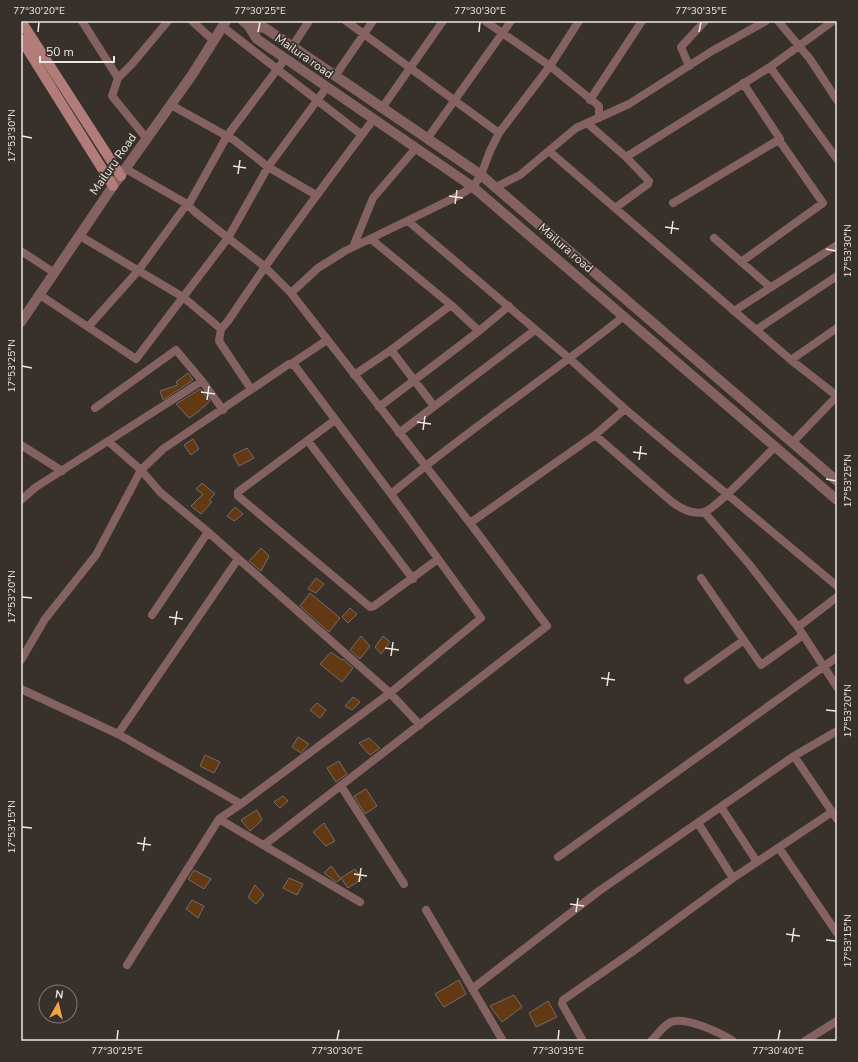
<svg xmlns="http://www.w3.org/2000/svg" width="858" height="1062" font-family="'Nunito Sans',sans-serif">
	<rect width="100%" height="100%" fill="#38312b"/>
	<path fill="#633914" stroke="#746c65" d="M 188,373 L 193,380 L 163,400 L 160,391 L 178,385 L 176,382 Z
		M 200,389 L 210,401 L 198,412 L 189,418 L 176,404 Z
		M 193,439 L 199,449 L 191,455 L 184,445 Z
		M 247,448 L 254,458 L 239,466 L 233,455 Z
		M 202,483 L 215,494 L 209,500 L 212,502 L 201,514 L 191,506 L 203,494 L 196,489 Z
		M 235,507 L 243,514 L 234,521 L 227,516 Z
		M 261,548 L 269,556 L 261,571 L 249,561 Z
		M 316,578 L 324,584 L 316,593 L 308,589 Z
		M 310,593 L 340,618 L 329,632 L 300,606 Z
		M 350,608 L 357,614 L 348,623 L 342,617 Z
		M 361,636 L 370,646 L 360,659 L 350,650 Z
		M 383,636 L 390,642 L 381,654 L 375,647 Z
		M 331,652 L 342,660 L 343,659 L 353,668 L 342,682 L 320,664 Z
		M 353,697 L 360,702 L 352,710 L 345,706 Z
		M 317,703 L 326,710 L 320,718 L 310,710 Z
		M 298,737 L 309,744 L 301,753 L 292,747 Z
		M 369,738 L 380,748 L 370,755 L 359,743 Z
		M 205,755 L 220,762 L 214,773 L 200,766 Z
		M 339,761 L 347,774 L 336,782 L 327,768 Z
		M 366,789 L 377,806 L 365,814 L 354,796 Z
		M 283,796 L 288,801 L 280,808 L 274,802 Z
		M 257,810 L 262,820 L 250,831 L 241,820 Z
		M 324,823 L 335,841 L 326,846 L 313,832 Z
		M 331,866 L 341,879 L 336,882 L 324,873 Z
		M 355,869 L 362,879 L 348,888 L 341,878 Z
		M 194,870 L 211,879 L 204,889 L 188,879 Z
		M 289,878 L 303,884 L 297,895 L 283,888 Z
		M 255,885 L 264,895 L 256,904 L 248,897 Z
		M 192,900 L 204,906 L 198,918 L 186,909 Z
		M 459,980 L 466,994 L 444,1007 L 435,994 Z
		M 514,995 L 522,1007 L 502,1022 L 490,1006 Z
		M 548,1001 L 557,1017 L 536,1027 L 529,1013 Z"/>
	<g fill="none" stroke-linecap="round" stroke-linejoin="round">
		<path stroke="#846261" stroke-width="8" d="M 82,21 L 118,78 L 112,96 L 147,139
			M 192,21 L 214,41
			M 346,21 L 499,133
			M 485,21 L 550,66 L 599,106 L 599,118
			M 778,21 L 810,59 L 837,100
			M 223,27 L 362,135
			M 292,47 L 309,21
			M 689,66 L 681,47 L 705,21
			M 770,67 L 833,21
			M 335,76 L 373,21
			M 118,78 L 132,64 L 168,21
			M 590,100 L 642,21
			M 171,105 L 234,140 L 268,167 L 316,195
			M 382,108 L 443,21
			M 587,123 L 626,157 L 649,181 L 648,184 L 615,208
			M 427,139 L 511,21
			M 549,151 L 791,360 L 837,396 L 792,443
			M 626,157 L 770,67 L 837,159
			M 126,169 L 187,204 L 195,212 L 264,266 L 291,293 L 318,268 L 345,251 L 454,198 L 473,187 L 481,175 L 490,151 L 499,133 L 550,66 L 579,21
			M 496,187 L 520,175 L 576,128 L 629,104 L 712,51 L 766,21
			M 673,203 L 780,139 L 743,83
			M 408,221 L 570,359 L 625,409 L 837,586
			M 80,236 L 183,297 L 221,329 L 228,321 C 274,252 323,186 373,120
			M 714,238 L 770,287
			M 371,239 L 451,305 L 479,331 L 509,306
			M 353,247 L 373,198 L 415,149
			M 21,251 L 53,272
			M 741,262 L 823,203 L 779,140
			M 40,295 L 136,359 L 228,238 L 268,167 L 327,87
			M 734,311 L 837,245
			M 88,327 L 138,271 L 187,204 L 189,204 L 227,136 L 285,59
			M 221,329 L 219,341 L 251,389
			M 756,330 L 837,276
			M 791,360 L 837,328
			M 291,364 L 327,340
			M 354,375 L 391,350
			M 434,406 L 391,350 L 451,305
			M 379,407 L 479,331
			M 95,408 L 176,350 L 202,381 L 223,410
			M 335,420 L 238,492 L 238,496 L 370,607 L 374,606 L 438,559
			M 399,433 L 535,330
			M 595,435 L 672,502 C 680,508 692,515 704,512 C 716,509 763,458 775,447
			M 308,441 L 413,579
			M 109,442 L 141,470 L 160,492 L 208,532 L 390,693 L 420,725
			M 21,445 L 62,471
			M 21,500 L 36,487 L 202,381
			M 704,512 L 749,564 L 798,627 L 837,687
			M 470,523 L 595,435 L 625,409
			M 701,578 L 761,665 L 803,635
			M 152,615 L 208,532
			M 798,627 L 837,597
			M 21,660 L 45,619 L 96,555 L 141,470 L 163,449 L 289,364 L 295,366 L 391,494
			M 688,680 L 744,640
			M 21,689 L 118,734 L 238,559
			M 118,734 L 241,804 L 219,819 L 127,965
			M 794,756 L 837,819
			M 341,786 L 404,884
			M 241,804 L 390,693 L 481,618 L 391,494 C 466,431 548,377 624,316
			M 721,807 L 757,862
			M 219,819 L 360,902
			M 698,823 L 733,878
			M 264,845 L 547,626 L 470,523 L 291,293
			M 779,848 L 837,933
			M 558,857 L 837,657
			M 426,910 L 503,1041
			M 472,989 L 599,891 L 794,756 L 837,731
			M 583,1041 L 562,1004 L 563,1000 L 632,952 L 733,878 L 832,812
			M 651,1041 C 657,1035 664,1025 671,1022 C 685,1016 721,1033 733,1041
			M 805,1041 L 837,1021"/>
		<path stroke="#846261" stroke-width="10" d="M 243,21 L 248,25 L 257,39 L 473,187 L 837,500
			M 248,25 L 265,28 L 481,175 L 837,481
			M 21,322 L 113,186 L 192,75 L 226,21"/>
		<path stroke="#b17c7a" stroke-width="10" d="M 21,21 L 121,176
			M 21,39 L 113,186"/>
	</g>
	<path fill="none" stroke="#ebe6e2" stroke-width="1.5" d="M 38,32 L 39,22M 258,32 L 260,22M 479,32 L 480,22M 699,32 L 701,22M 22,136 L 32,138M 233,166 L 246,168M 238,174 L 240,160M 449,196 L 463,198M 455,204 L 457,190M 665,227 L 679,229M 671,234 L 673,221M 826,249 L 836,251M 22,366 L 32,368M 201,392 L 215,394M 207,400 L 209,386M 417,422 L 431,424M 423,430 L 425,416M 633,452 L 647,454M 639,460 L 641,446M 826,479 L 836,481M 22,597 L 32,598M 169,617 L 183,619M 175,625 L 177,611M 385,648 L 399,650M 391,656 L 393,642M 601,678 L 615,680M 607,686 L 609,672M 826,710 L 836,711M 22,827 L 32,828M 137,843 L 151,845M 143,851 L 145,837M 354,874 L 367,876M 359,882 L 361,868M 570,904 L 584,906M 576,912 L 578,898M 786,934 L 800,936M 826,940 L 836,941M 792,942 L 794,928M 117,1040 L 118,1030M 337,1040 L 339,1030M 558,1040 L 559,1030M 778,1040 L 780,1030"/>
	<g text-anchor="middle" stroke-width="3.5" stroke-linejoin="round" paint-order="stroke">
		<g font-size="12" fill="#ebe6e2" stroke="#38312b">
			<text transform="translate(304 56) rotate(35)" y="4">Mailura road</text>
			<text transform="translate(113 164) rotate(-55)" y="4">Mailuru Road</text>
			<text transform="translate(566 248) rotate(41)" y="4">Mailura road</text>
		</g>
	</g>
	<rect width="858" height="1062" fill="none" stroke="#38312b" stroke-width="44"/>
	<g transform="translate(58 1004) rotate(8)"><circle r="19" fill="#38312b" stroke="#807974"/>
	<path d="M0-3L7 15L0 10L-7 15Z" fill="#f2a541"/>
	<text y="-6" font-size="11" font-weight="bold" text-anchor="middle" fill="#ebe6e2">N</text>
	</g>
	<path d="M40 56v6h74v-6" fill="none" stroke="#ebe6e2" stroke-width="2"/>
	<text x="46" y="56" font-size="12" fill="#ebe6e2" stroke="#38312b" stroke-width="3" paint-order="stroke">50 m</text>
	<rect x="22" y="22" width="814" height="1018" fill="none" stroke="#ebe6e2" stroke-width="1.5"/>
	<g font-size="10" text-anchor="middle" fill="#ebe6e2">
		<text x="39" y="14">77°30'20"E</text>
		<text x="260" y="14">77°30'25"E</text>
		<text x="480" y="14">77°30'30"E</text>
		<text x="701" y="14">77°30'35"E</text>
		<text transform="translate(11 136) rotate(-90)" y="4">17°53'30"N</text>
		<text transform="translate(847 251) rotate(-90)" y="4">17°53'30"N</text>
		<text transform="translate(11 366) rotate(-90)" y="4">17°53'25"N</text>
		<text transform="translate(847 481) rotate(-90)" y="4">17°53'25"N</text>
		<text transform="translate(11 597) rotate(-90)" y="4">17°53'20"N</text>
		<text transform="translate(847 711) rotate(-90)" y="4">17°53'20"N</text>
		<text transform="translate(11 827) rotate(-90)" y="4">17°53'15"N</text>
		<text transform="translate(847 941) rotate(-90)" y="4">17°53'15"N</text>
		<text x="117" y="1054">77°30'25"E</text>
		<text x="337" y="1054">77°30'30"E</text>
		<text x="558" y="1054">77°30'35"E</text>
		<text x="778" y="1054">77°30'40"E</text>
	</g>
</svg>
